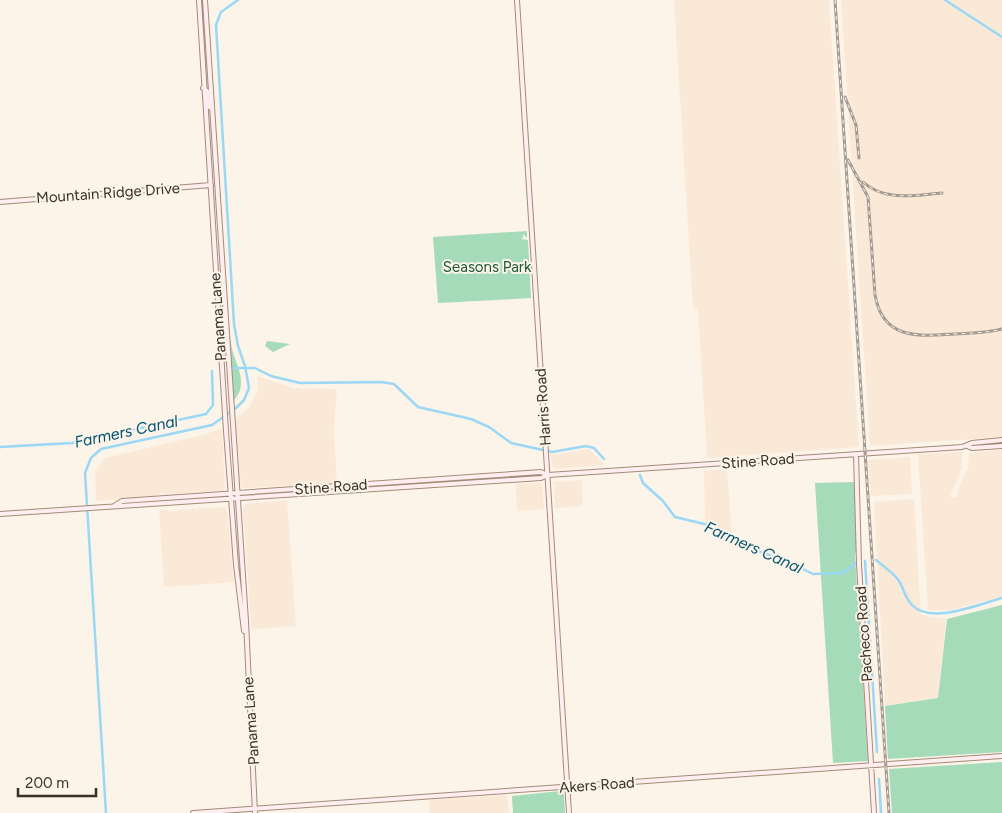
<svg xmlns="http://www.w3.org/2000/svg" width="1002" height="813" font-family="Figtree,sans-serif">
	<rect width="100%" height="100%" fill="#fcf3e9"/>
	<path fill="#fbe9d8" d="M 674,0 L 829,0 L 859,447 L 707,458 L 698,309 L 693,309 Z
		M 841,0 L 1002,0 L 1002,437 L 870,446 Z
		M 257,376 L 293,388 L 337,389 L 334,430 L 337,481 L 335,484 L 243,488 L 241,486 L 234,420 L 246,411 L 253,401 L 258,389 Z
		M 222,428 L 225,489 L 222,491 L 165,494 L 162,492 L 153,497 L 96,501 L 95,471 L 105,458 L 207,434 Z
		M 589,449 L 605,465 L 555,469 L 552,466 L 551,455 Z
		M 1002,450 L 1002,600 L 985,601 L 951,610 L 928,610 L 918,454 L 962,452 L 962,468 L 950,497 L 957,498 L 959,487 L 968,468 L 969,453 Z
		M 910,457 L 912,494 L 871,496 L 868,460 Z
		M 727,469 L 732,537 L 719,529 L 706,525 L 705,520 L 704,471 Z
		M 582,480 L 583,506 L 555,508 L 554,482 Z
		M 542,483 L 544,509 L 517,511 L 516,484 Z
		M 914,499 L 921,615 L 946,619 L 938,698 L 885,706 L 874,502 Z
		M 287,500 L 296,626 L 253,629 L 251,627 L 243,507 L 246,504 Z
		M 224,507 L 227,510 L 234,582 L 164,587 L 159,509 L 177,512 L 177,510 Z
		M 507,795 L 509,813 L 430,813 L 429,800 Z"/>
	<path fill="#a5dbb9" d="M 527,231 L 527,238 L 523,234 L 523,238 L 521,239 L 528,240 L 531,298 L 438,303 L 433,237 Z
		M 228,321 C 229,330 230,339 232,349 C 237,367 249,385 233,401 Z
		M 267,341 L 290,344 L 273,352 L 265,346 Z
		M 854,482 L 858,540 L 855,556 L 868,761 L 833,763 L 815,483 Z
		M 1002,605 L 1002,752 L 888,759 L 885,706 L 938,698 L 947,619 Z
		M 1002,762 L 1002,813 L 892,813 L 889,769 Z
		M 560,791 L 564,795 L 565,813 L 513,813 L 512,796 Z"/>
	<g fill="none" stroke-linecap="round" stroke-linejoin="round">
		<path stroke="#9ad8f5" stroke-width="2.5" d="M 945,0 L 1002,37
			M 231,368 L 255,368 L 271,376 L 300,383 L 381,382 L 394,384 L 418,407 L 471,419 L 489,427 L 511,443 L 552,452 L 586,446 L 594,448 L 604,459
			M 0,447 L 72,443 L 206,414 L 213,405 L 212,371
			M 640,475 L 643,483 L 663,501 L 675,517 L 717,527 L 741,545 L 789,562 L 813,574 L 843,573 L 856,563
			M 876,560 C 884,567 893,572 899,581 C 904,589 905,598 912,605 C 931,625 980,604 1002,598
			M 865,561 L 877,752
			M 879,779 L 881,813
			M 106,813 L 85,473 L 91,458 L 101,449 L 212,425 L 236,408 L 244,400 L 249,388 L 245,366 L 238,346 L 234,324 L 216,25 L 221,12 L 238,0"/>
		<g stroke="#a28c77" stroke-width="6">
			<path id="secondary" d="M 199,0 L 226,431 L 236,565 L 244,631
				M 205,0 L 246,621 L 255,813
				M 517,0 L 569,813
				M 203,88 L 207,91 L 208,106 L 211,108
				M 0,202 L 211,185
				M 967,446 L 972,448 L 1002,446
				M 856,454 L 859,564 L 874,813
				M 114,506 L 122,501 L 541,472 L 548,475
				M 0,514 L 541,478 L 548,475 L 962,447 L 972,443 L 1002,440
				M 193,813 L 1002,756"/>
		</g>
		<use href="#secondary" stroke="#ffedef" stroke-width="4"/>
		<g stroke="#a39a91" stroke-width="3">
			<path id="rail" d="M 835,0 L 889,813
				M 845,97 L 856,125 L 859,158
				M 848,160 L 868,197 L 875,295 C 883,341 920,336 955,334 C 971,333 987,333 1002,329
				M 863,182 C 885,202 915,195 942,193"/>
		</g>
		<use href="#rail" stroke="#fcf3e9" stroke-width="1" stroke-dasharray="4" stroke-linecap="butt"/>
	</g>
	<g text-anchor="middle" stroke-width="4" stroke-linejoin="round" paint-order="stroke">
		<g font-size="15" fill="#382f27" stroke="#fcf3e9">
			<text transform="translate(108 193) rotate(-4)" y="5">Mountain Ridge Drive</text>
			<text transform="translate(218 317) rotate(-94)" y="5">Panama Lane</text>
			<text transform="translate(543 407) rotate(-94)" y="5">Harris Road</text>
			<text transform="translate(758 461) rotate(-4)" y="5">Stine Road</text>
			<text transform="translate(331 487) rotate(-4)" y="5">Stine Road</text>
			<text transform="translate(864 634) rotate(-94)" y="5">Pacheco Road</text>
			<text transform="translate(251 721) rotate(-94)" y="5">Panama Lane</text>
			<text transform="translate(597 785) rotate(-4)" y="5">Akers Road</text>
		</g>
		<g font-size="15" fill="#1a5939" stroke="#fcf3e9">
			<text x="487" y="272">Seasons Park</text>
		</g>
		<g font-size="16" font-style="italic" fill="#005470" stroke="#fcf3e9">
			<text transform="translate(126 431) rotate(-12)" y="6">Farmers Canal</text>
			<text transform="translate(754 547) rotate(24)" y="6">Farmers Canal</text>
		</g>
	</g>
	<path d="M18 788v8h78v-8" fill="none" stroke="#382f27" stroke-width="2.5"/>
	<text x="25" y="788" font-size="15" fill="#382f27" stroke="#fcf3e9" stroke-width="4" paint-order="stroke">200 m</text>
</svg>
